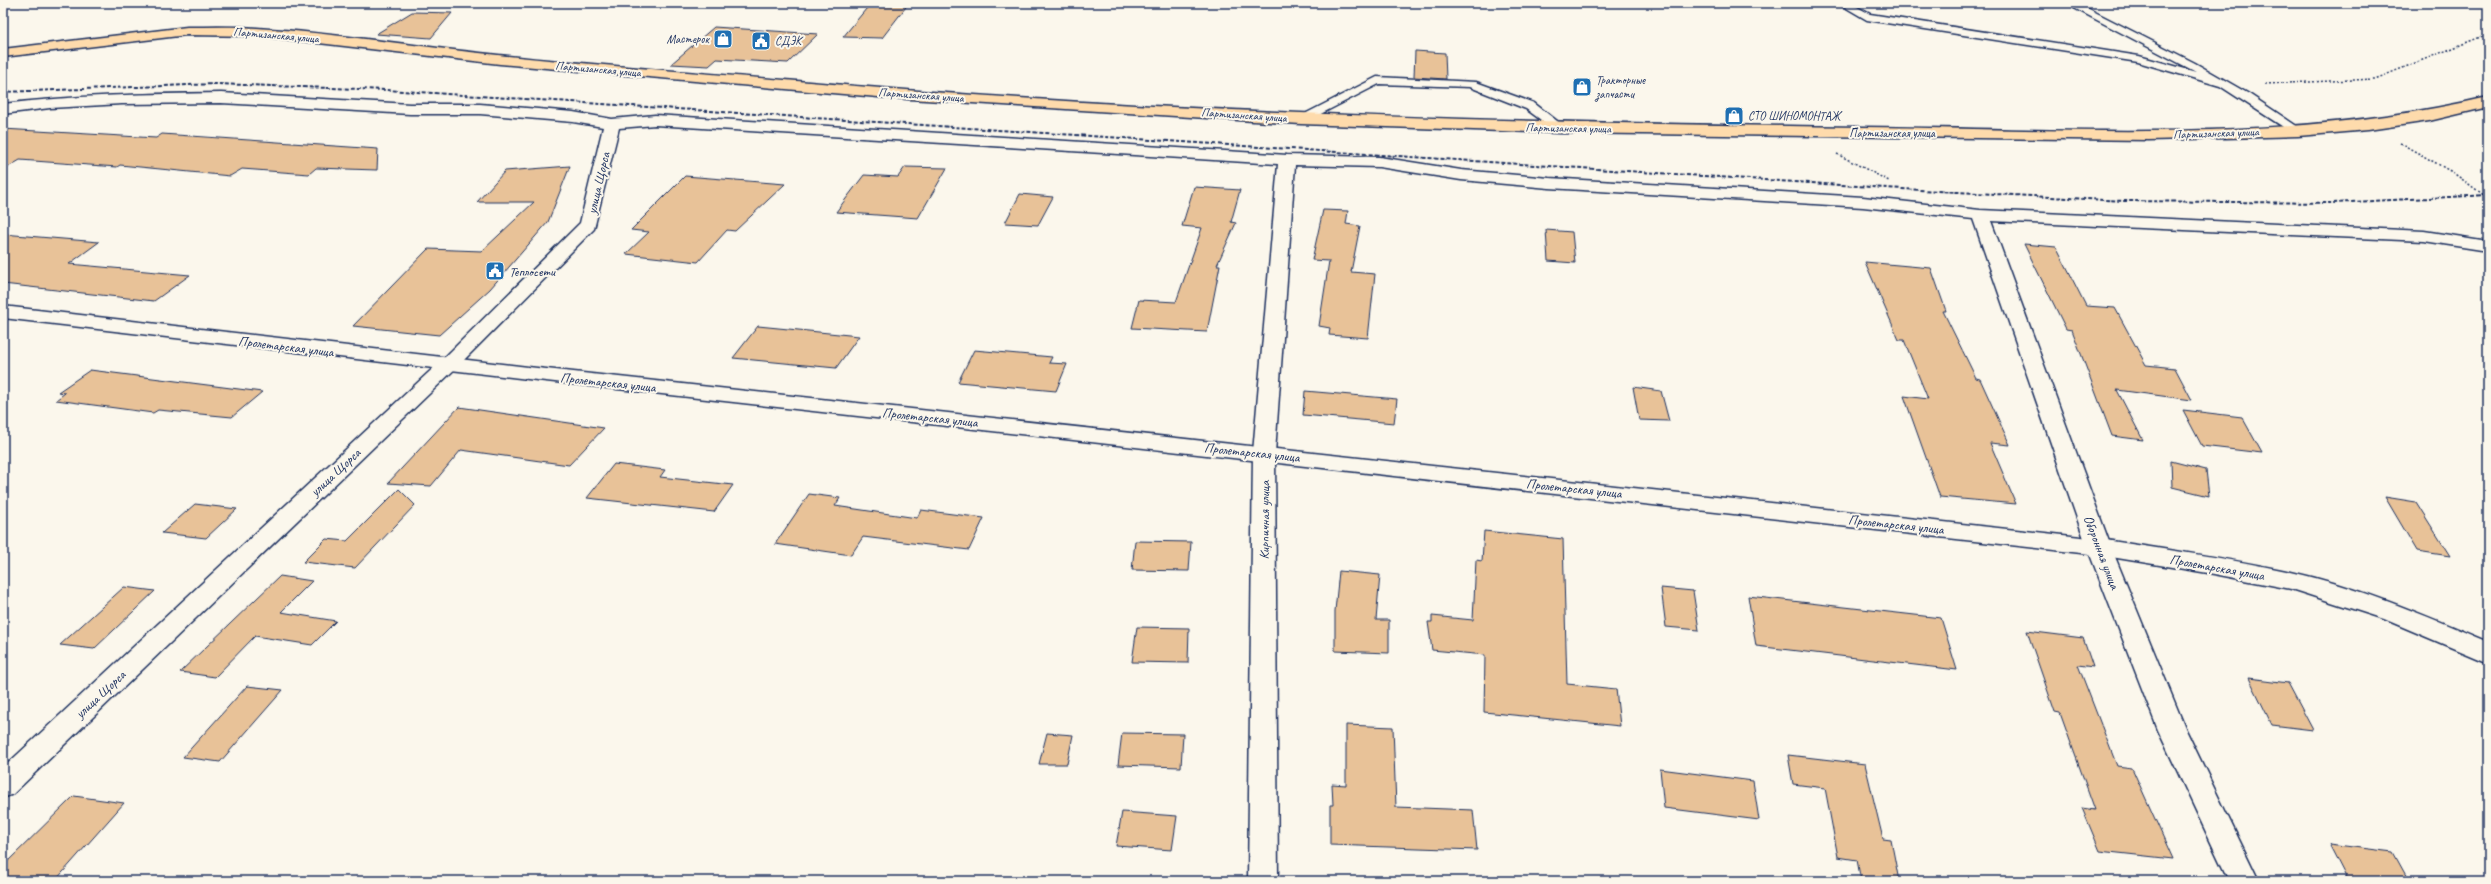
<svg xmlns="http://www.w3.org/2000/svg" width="2491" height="884" font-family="Caveat,sans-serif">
	<rect width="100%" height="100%" fill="#fbf7ec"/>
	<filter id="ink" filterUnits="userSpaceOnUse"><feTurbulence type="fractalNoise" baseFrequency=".025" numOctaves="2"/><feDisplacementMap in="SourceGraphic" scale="8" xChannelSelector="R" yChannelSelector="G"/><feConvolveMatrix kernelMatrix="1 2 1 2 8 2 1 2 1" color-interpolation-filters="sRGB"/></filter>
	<g filter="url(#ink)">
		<path fill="#e8c298" stroke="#1b2f5e" d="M 871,3 L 909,3 L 882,38 L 843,37 Z
			M 412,12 L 452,13 L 431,38 L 376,34 Z
			M 714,27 L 818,34 L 788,63 L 717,59 L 709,66 L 671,64 Z
			M 1415,51 L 1445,53 L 1446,79 L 1414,77 Z
			M 3,129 L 156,138 L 162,134 L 378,149 L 377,170 L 316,168 L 309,174 L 242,169 L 230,176 L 120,165 L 117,167 L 20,160 L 3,170 Z
			M 570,166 L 548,222 L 490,289 L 439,335 L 353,326 L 428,249 L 482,251 L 534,202 L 477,202 L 505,171 Z
			M 905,167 L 947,168 L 918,218 L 836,212 L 864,175 L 898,177 Z
			M 685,176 L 785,184 L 735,231 L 727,230 L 698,262 L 626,254 L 649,232 L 631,230 Z
			M 1194,187 L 1240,190 L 1231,222 L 1236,223 L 1217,265 L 1220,265 L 1207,332 L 1132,328 L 1139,300 L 1176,302 L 1202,228 L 1182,226 Z
			M 1020,194 L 1053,197 L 1038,225 L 1005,223 Z
			M 1323,210 L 1348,211 L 1346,224 L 1360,226 L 1351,272 L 1375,274 L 1368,338 L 1329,335 L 1330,328 L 1319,326 L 1329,261 L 1312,260 Z
			M 1546,230 L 1572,232 L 1575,263 L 1548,261 Z
			M 3,234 L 99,242 L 69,264 L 190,275 L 154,301 L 3,284 Z
			M 2024,244 L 2056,247 L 2086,306 L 2115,308 L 2146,365 L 2175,368 L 2192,400 L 2117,390 L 2143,440 L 2112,436 L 2072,330 L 2066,329 Z
			M 1865,262 L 1931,268 L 1946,311 L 1943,311 L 1976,378 L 1980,379 L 2010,445 L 1990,443 L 2016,504 L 1940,497 L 1904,396 L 1928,399 L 1904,340 L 1899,340 Z
			M 758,326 L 859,336 L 836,368 L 733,358 Z
			M 974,350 L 1052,357 L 1049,363 L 1067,364 L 1056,391 L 958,382 Z
			M 90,370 L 262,392 L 232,417 L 158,410 L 153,413 L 56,400 L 65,393 L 58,392 Z
			M 1633,387 L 1661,391 L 1669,421 L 1639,420 Z
			M 1305,391 L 1397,399 L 1394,423 L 1303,415 Z
			M 459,407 L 604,428 L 569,465 L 461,450 L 431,486 L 388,483 Z
			M 2183,410 L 2242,417 L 2262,453 L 2202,446 Z
			M 2171,461 L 2206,470 L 2209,496 L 2172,487 Z
			M 614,464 L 665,470 L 660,477 L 733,485 L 714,512 L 587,498 Z
			M 399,489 L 415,505 L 355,568 L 303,562 L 326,539 L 347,541 Z
			M 809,494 L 840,498 L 835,506 L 917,518 L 921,510 L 984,518 L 969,550 L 863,537 L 851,555 L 775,544 Z
			M 2385,497 L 2416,502 L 2450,556 L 2417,551 Z
			M 195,504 L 237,509 L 206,538 L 162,533 Z
			M 1484,531 L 1563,539 L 1567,684 L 1616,689 L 1620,726 L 1484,712 L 1485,655 L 1432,650 L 1428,622 L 1432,622 L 1432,616 L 1473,620 L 1476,560 L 1482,561 Z
			M 1135,541 L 1191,542 L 1189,571 L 1132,570 Z
			M 1339,571 L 1380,575 L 1376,620 L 1389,620 L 1389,653 L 1335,651 L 1335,611 Z
			M 280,576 L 312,581 L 281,612 L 336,621 L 312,645 L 255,636 L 215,677 L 180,672 Z
			M 124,587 L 155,591 L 94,649 L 60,645 Z
			M 1661,588 L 1693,591 L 1699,630 L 1666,627 Z
			M 1748,596 L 1941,618 L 1957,670 L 1756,646 Z
			M 1137,627 L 1189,628 L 1188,663 L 1132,662 Z
			M 2027,631 L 2083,638 L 2093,667 L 2078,665 L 2117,766 L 2132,768 L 2173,859 L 2100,851 L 2082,808 L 2095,810 L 2060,713 L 2055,712 Z
			M 2249,678 L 2288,683 L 2313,730 L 2272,725 Z
			M 247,686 L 283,690 L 220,762 L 183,757 Z
			M 1346,725 L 1393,727 L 1396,807 L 1473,810 L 1477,850 L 1330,845 L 1330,805 L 1333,805 L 1332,784 L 1346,785 Z
			M 1047,733 L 1073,735 L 1067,764 L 1039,764 Z
			M 1122,733 L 1183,734 L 1181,767 L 1118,765 Z
			M 1788,755 L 1865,764 L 1883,839 L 1891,840 L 1899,881 L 1861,881 L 1857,860 L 1838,857 L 1825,788 L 1793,784 Z
			M 1660,769 L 1753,781 L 1759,820 L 1664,808 Z
			M 74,796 L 124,803 L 55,881 L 3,881 L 3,866 Z
			M 1122,812 L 1177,816 L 1172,850 L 1116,846 Z
			M 2329,844 L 2393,852 L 2409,881 L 2348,881 Z"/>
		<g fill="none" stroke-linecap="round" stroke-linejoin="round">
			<g stroke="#1b2f5e" stroke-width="3">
				<path id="service" d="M 1838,3 L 1850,3 L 1870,14 L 2139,56 L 2196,72 L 2074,8 L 2075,6 L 2083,6 L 2195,63 L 2249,94 L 2304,131 L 2302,134 L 2294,134 L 2220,86 L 2138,62 L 1867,20 Z
					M 1377,77 L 1476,82 L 1534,103 L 1566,128 L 1560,132 L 1556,131 L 1526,109 L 1470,87 L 1379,84 L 1305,122 L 1301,123 L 1295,119 Z"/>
			</g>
			<g stroke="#1b2f5e" stroke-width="3">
				<path id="minor" d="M 221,93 L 410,104 L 480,104 L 573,112 L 612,119 L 655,115 L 1287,155 L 1379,157 L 1461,170 L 1549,178 L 1863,197 L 1980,210 L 2424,231 L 2488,241 L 2488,251 L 2424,241 L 1991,221 L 2111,547 L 2186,730 L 2259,881 L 2229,881 L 2158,730 L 2087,547 L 1973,219 L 1863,207 L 1549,188 L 1461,180 L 1379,167 L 1295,165 L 1275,453 L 1278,881 L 1248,881 L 1253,453 L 1278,164 L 655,125 L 619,128 L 594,229 L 456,368 L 13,794 L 3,798 L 3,768 L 442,360 L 580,223 L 603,127 L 573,122 L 480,114 L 410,114 L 221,103 L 122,104 L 50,108 L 3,114 L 3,104 C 76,95 148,94 221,93 Z"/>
			</g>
			<g stroke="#1b2f5e" stroke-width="3">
				<path id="tertiary" d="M 3,306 L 528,367 L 2099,539 C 2163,549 2227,558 2291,572 C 2359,587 2424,615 2488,642 L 2488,663 L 2384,619 L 2291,589 L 2214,574 L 2099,555 L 528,379 L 3,318 Z"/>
			</g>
			<g stroke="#1b2f5e" stroke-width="3">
				<path id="primary" d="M 187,27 C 210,27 233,26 257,28 C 337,33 418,47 498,55 C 621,68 745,76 868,87 C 1200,114 1532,123 1864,127 C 2072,129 2285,145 2488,97 L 2488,107 L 2429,121 L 2368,130 L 2298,136 L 2149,140 L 1560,133 L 1301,124 L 878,97 L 500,64 L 258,36 L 187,35 L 3,57 L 3,49 Z"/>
			</g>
			<path stroke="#1b2f5e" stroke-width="1.5" stroke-dasharray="2 2" stroke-linecap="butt" d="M 2265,84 L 2375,79 L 2488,34
				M 2400,143 L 2452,172 L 2488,198
				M 1837,154 L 1889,181"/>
			<use href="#service" fill="#fbf7ec" fill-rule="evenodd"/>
			<use href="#minor" fill="#fbf7ec" fill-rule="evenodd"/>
			<use href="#tertiary" fill="#fbf7ec" fill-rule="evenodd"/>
			<use href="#primary" fill="#fedbac" fill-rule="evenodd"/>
			<path stroke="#1b2f5e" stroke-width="2" stroke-dasharray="4 2" stroke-linecap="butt" d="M 3,92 L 216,84 L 387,90 L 1902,189 L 2124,201 L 2333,203 L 2488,195"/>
		</g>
	</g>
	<defs>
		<g id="shop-square" transform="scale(1)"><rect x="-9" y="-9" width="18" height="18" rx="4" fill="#1f6fb2" stroke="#fbf7ec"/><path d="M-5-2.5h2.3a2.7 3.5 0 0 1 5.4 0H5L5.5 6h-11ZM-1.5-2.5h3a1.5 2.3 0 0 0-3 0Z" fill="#fff"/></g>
		<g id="civic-square" transform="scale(1)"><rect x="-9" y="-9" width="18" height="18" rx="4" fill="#1f6fb2" stroke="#fbf7ec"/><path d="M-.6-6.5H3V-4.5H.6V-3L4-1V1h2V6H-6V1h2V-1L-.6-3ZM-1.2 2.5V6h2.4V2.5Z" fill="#fff"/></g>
	</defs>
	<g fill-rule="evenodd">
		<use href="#shop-square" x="723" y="39"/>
		<use href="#civic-square" x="761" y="41"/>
		<use href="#shop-square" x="1582" y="87"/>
		<use href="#shop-square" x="1734" y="116"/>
		<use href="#civic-square" x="495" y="271"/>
	</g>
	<g text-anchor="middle" stroke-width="4" stroke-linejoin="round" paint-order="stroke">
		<g font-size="12" fill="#1b2f5e" stroke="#fbf7ec">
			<text transform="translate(276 35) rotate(5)" y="4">Партизанская улица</text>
			<text transform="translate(598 69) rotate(5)" y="4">Партизанская улица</text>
			<text transform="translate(921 95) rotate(4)" y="4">Партизанская улица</text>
			<text transform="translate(1244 115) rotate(4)" y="4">Партизанская улица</text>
			<text transform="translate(1568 128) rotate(1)" y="4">Партизанская улица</text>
			<text x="1892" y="137">Партизанская улица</text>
			<text transform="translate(2216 133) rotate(-2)" y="4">Партизанская улица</text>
		</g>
		<g font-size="12" fill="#1b2f5e" stroke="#fbf7ec" text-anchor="start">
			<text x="709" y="43" text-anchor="end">Мастерок</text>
			<text x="775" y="45">СДЭК</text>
			<text x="1596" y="84">Тракторные<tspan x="1596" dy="14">запчасти</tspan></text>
			<text x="1748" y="120">СТО ШИНОМОНТАЖ</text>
		</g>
		<g font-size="14" fill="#1b2f5e" stroke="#fbf7ec">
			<text transform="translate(598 183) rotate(-77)" y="5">улица Щорса</text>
			<text transform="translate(286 346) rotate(7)" y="5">Пролетарская улица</text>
			<text transform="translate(608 382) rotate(6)" y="5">Пролетарская улица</text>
			<text transform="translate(930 417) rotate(6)" y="5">Пролетарская улица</text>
			<text transform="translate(1252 452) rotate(6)" y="5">Пролетарская улица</text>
			<text transform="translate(335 472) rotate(-43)" y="5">улица Щорса</text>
			<text transform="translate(1574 488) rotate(6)" y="5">Пролетарская улица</text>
			<text transform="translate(1264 520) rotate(-90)" y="5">Кирпичная улица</text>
			<text transform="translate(1896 524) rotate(6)" y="5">Пролетарская улица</text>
			<text transform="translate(2102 552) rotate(69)" y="5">Оборонная улица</text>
			<text transform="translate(2217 567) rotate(10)" y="5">Пролетарская улица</text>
			<text transform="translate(100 694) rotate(-43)" y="5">улица Щорса</text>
		</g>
		<g font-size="14" fill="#1b2f5e" stroke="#fbf7ec" text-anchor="start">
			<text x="509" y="276">Теплосети</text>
		</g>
	</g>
	<rect width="2491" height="884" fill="none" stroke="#fbf7ec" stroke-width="16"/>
	<rect x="8" y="8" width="2475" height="868" fill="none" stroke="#1b2f5e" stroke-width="1.5" filter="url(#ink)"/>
</svg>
